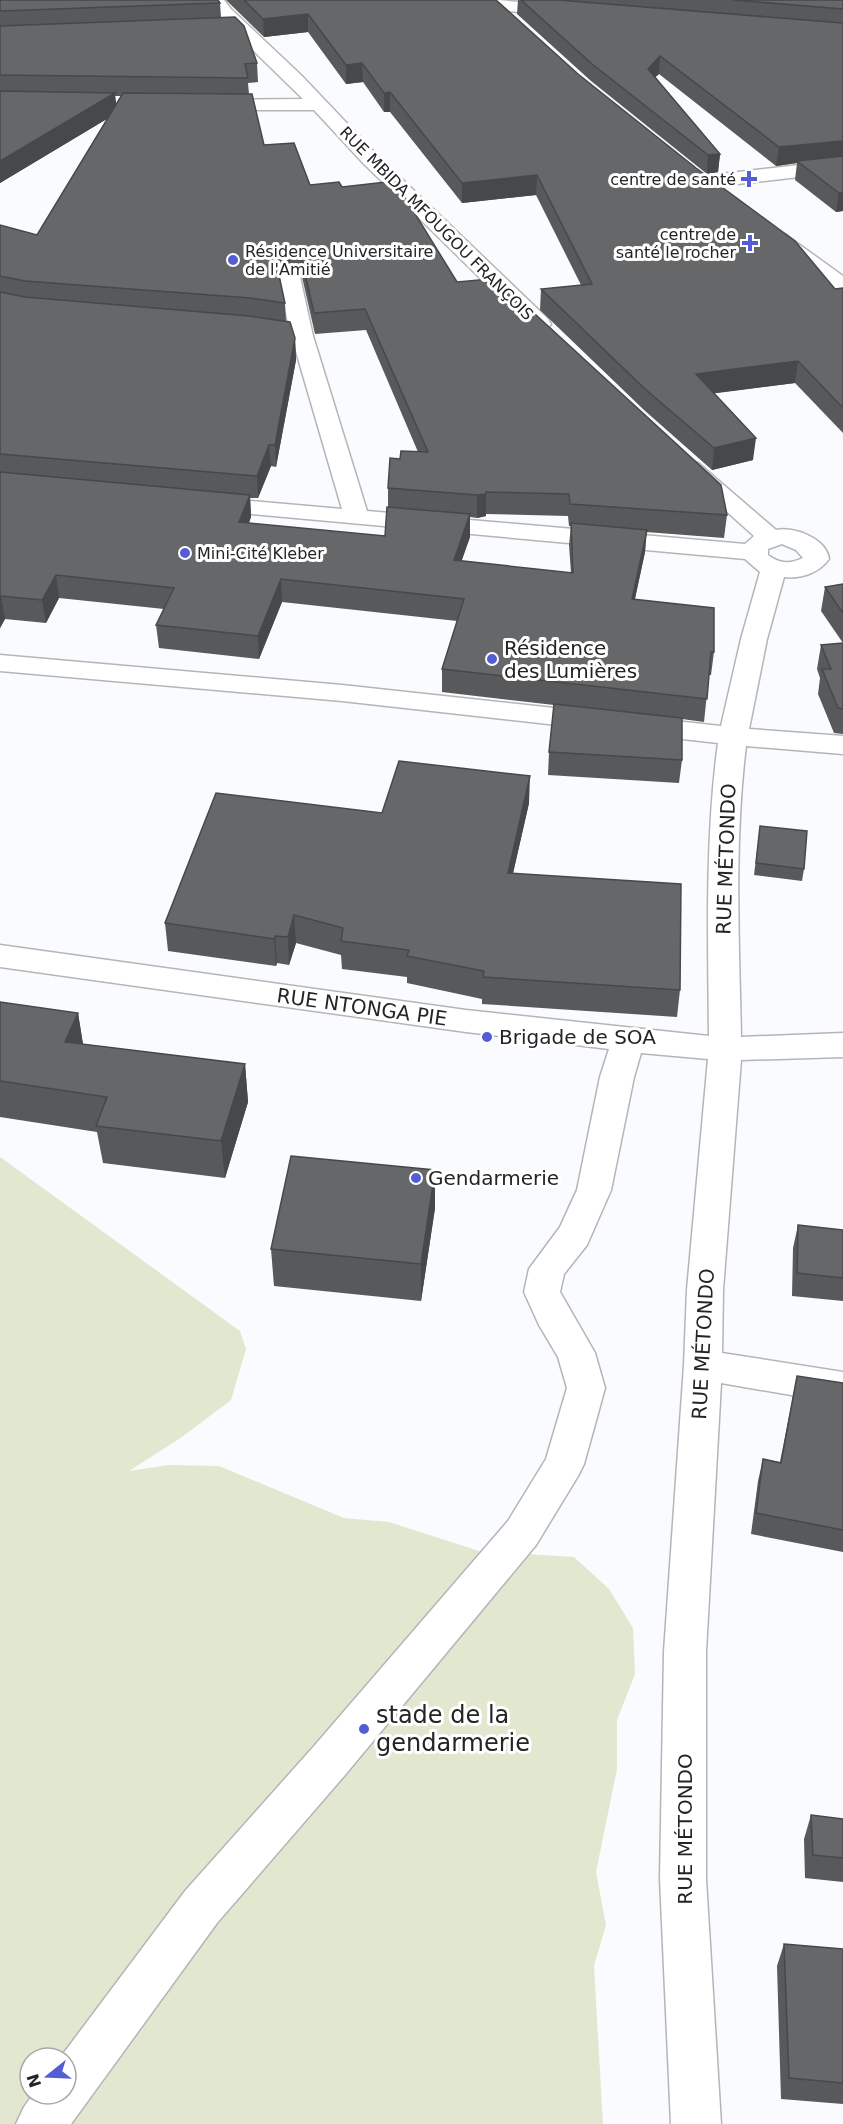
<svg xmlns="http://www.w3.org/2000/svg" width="843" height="2124" font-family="'DejaVu Sans',sans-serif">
	<rect width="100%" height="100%" fill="#f9fbfe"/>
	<path fill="#e2e8cf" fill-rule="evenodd" d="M 0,1157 L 240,1331 L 246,1349 L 231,1400 L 182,1437 L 129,1471 L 168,1465 L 219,1466 L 344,1518 L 389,1522 L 479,1551 L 574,1557 L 609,1589 L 633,1628 L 635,1674 L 617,1720 L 617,1769 L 596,1872 L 606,1925 L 594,1966 L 603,2124 L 0,2124 ZM 30,2058 L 66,2058 L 66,2094 L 30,2094 Z"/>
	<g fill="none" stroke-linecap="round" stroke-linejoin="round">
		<g stroke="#b3b5b7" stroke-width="3">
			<path id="minor" d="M 208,0 L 224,0 L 231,9 L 302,76 L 377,155 L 548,319 L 551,324 L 548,329 L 540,331 L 532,329 L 363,163 L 314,110 L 203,110 L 201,106 L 203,102 L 210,100 L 303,99 L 219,17 Z
				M 434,0 L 498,0 L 563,6 L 569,7 L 572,11 L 569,15 L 563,16 L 442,5 Z
				M 843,160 L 843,172 L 702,188 L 695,186 L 692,182 L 695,178 L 702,176 Z
				M 779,233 L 786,235 L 843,276 L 843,292 L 835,291 L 772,243 L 769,239 L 772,235 Z
				M 289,271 L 296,273 L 300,277 L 313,336 L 367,511 L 745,544 L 754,536 L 678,468 L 682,463 L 690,461 L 698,463 L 776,530 C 794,526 827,539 829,559 C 819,573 801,579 784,577 L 767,639 L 749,729 L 843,736 L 843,754 L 746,746 C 734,842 739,940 741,1037 L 843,1033 L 843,1057 L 741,1060 L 723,1290 L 722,1353 L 843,1372 L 843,1404 L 721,1383 L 706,1652 L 706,1879 L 721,2124 L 671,2124 L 660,1879 L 664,1652 L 684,1365 L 687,1290 L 708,1059 L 641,1053 L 634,1077 L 611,1190 L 587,1245 L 564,1274 L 560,1292 L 595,1353 L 605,1388 L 584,1464 L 578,1476 L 536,1545 L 345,1775 L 217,1923 L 71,2124 L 16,2124 L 24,2107 L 33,2094 L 66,2094 L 66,2058 L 60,2058 L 185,1891 L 315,1745 L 508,1521 L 546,1459 L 567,1388 L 558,1357 L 539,1325 L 524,1292 L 529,1269 L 560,1227 L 577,1190 L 600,1077 L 609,1049 L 466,1032 L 0,967 L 0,945 L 466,1010 L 709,1036 C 708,938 705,839 718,743 L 342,701 L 0,671 L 0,655 L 342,685 L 721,726 L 741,639 L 760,572 L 745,559 L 196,509 L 193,504 L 196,499 L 205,497 L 342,509 L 293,341 L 243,333 L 240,328 L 243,323 L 251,321 L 289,327 L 278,277 L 282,273 ZM 782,544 L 796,550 L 803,558 C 790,564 780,564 768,555 L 768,549 Z"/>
		</g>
		<use href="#minor" fill="#fff" fill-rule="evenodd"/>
	</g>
	<path fill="#58595a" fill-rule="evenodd" d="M 0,0 L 220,3 L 221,17 L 257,63 L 258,82 L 248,83 L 249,94 L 264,145 L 310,185 L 342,187 L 457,282 L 496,294 L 727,515 L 724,538 L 646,532 L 645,552 L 635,599 L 714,652 L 711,675 L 709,675 L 704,722 L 682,719 L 682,760 L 679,783 L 548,775 L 549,752 L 554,705 L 442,692 L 442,669 L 457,621 L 282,602 L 259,659 L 159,648 L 156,625 L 164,609 L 59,598 L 46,623 L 5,619 L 0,628 L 0,225 L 37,235 L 108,118 L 0,183 ZM 115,96 L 121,96 L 116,104 ZM 290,269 L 298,271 L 302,277 L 315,334 L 366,330 L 418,452 L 400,459 L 388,488 L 388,507 L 385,536 L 249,523 L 251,517 L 250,498 L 258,498 L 271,466 L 276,467 L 296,360 L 295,338 L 286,321 L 285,303 L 279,274 L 280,271 ZM 486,514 L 568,516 L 569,526 L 571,526 L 569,545 L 571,573 L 461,561 L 470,537 L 470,517 L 477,518 L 486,516 Z
		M 226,0 L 496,0 L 578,74 L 835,289 L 843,288 L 843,433 L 795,383 L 714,393 L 753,460 L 712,470 L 644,410 L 540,310 L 541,289 L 581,285 L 536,195 L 462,203 L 390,112 L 384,112 L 363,82 L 346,84 L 308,32 L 264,37 Z
		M 515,0 L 843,0 L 843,211 L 836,212 L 795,180 L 797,163 L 776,166 L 659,74 L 655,77 L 720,154 L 718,172 L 707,174 L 591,81 L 517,14 L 518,0 Z
		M 843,584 L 843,643 L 821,611 L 825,587 Z
		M 843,643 L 843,734 L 834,733 L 818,694 L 820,678 L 817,669 L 821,645 Z
		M 529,803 L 513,873 L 680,990 L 677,1017 L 482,1004 L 482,999 L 407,983 L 407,977 L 342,969 L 341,955 L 296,943 L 289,965 L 277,963 L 276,966 L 168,951 L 165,923 L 382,813 Z
		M 760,826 L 804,869 L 802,881 L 754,875 Z
		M 0,1002 L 78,1013 L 83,1044 L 245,1064 L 248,1102 L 225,1178 L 103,1163 L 97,1132 L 0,1117 Z
		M 435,1208 L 421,1301 L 274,1286 L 271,1249 Z
		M 798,1225 L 843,1230 L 843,1301 L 792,1296 L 793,1248 Z
		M 797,1376 L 843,1383 L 843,1552 L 751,1534 L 758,1481 L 763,1459 L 780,1462 Z
		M 811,1815 L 843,1819 L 843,1882 L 805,1878 L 804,1839 Z
		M 784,1944 L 843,1949 L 843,2104 L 781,2099 L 777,1966 Z"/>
	<path fill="#47484a" d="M 308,14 L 308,32 L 264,37 L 263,19 Z
		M 660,56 L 659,74 L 646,86 L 648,69 Z
		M 362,63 L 363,82 L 346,84 L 346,65 Z
		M 390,92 L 390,112 L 384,112 L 384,93 Z
		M 115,93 L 117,113 L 0,183 L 0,161 Z
		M 843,141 L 843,158 L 797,161 L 797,163 L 776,166 L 779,147 Z
		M 720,154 L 718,172 L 707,174 L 708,155 Z
		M 537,175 L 536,195 L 462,203 L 462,183 Z
		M 839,193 L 843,193 L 843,211 L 836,212 Z
		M 289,248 L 290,269 L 280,271 L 276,277 L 275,257 L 279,251 Z
		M 295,338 L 296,360 L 276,467 L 275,445 Z
		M 798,361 L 795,383 L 694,396 L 696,374 Z
		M 756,438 L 753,460 L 712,470 L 714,448 Z
		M 269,445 L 271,466 L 258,498 L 257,476 Z
		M 486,494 L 486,516 L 477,518 L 477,495 Z
		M 250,495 L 251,517 L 240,544 L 239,522 Z
		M 470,514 L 470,537 L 454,583 L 454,560 Z
		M 647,530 L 645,552 L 630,621 L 632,599 Z
		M 56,575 L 59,598 L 46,623 L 42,600 Z
		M 281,579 L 282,602 L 259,659 L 258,636 Z
		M 1,596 L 5,619 L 0,628 L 0,599 Z
		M 530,776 L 529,803 L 507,900 L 508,873 Z
		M 294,915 L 296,943 L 289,965 L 288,937 Z
		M 275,936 L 277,963 L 276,966 L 274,939 Z
		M 78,1013 L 84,1051 L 65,1042 Z
		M 245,1064 L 248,1102 L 225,1178 L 221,1141 Z
		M 435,1170 L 435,1208 L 421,1301 L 421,1264 Z"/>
	<path fill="#666769" stroke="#47484a" stroke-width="1.5" d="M 0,0 L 218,0 L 220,3 L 0,11 Z
		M 244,0 L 496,0 L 578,74 L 696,168 L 795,241 L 835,289 L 843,288 L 843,408 L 798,361 L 696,374 L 756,438 L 714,448 L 645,389 L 541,289 L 592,284 L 537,175 L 462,183 L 390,92 L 384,93 L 362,63 L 346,65 L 308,14 L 263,19 Z
		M 521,0 L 558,0 L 843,23 L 843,141 L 779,147 L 660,56 L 648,69 L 720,154 L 708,155 L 592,64 Z
		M 733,0 L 843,0 L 843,9 Z
		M 235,17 L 244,26 L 257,63 L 245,64 L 248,78 L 0,75 L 0,26 Z
		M 0,91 L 115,93 L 0,161 Z
		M 123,93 L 252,94 L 264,145 L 294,143 L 310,185 L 339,182 L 342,187 L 395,181 L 457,282 L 490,279 L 496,294 L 511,292 L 721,485 L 727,515 L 570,504 L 569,494 L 486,492 L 486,494 L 477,495 L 388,488 L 390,458 L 400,459 L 401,451 L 428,452 L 365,309 L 314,313 L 301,256 L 297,251 L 289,248 L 279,251 L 275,257 L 285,303 L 250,298 L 25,281 L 0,276 L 0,225 L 37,235 Z
		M 843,156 L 843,193 L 839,193 L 797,161 Z
		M 0,292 L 25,297 L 249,316 L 290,322 L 295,338 L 275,445 L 269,445 L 257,476 L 0,454 Z
		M 0,472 L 250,495 L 239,522 L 385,536 L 387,507 L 470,514 L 454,560 L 573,573 L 571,523 L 647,530 L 632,599 L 714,608 L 714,652 L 711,652 L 707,699 L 442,669 L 464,599 L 281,579 L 258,636 L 156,625 L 174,588 L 56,575 L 42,600 L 1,596 L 0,599 Z
		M 843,584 L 843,613 L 825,587 Z
		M 843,643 L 843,709 L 838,708 L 822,669 L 831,669 L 821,645 Z
		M 554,704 L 682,718 L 682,760 L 549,752 Z
		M 399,761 L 530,776 L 508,873 L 681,884 L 680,990 L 483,977 L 484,971 L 407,956 L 409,950 L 341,941 L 343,928 L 294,915 L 288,937 L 275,936 L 274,939 L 165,923 L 216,793 L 382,813 Z
		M 760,826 L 807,831 L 804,869 L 756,863 Z
		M 0,1002 L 78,1013 L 65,1042 L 245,1064 L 221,1141 L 96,1126 L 107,1097 L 0,1081 Z
		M 291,1156 L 435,1170 L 421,1264 L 271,1249 Z
		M 798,1225 L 843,1230 L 843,1278 L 797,1273 Z
		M 797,1376 L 843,1383 L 843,1530 L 756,1513 L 763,1459 L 781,1463 Z
		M 811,1815 L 843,1819 L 843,1858 L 813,1855 Z
		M 784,1944 L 843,1949 L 843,2083 L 789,2078 Z"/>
	<g fill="#545ed4" stroke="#fff" stroke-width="2">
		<path d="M746 170h6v6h6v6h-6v6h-6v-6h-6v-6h6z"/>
		<path d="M747 234h6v6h6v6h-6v6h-6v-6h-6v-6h6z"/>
		<circle cx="233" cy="260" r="6"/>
		<circle cx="185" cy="553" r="6"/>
		<circle cx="492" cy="659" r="6"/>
		<circle cx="487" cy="1037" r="6"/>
		<circle cx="416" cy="1178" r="6"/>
		<circle cx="364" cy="1729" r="6"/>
	</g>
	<g text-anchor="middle" stroke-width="6" stroke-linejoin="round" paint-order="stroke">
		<g font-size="16" fill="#242425" stroke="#fff" text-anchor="end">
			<text x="736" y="185">centre de santé</text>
			<text x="736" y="240">centre de<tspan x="736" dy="18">santé le rocher</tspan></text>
			<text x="245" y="257" text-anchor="start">Résidence Universitaire<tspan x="245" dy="18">de l'Amitié</tspan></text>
			<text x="197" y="559" text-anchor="start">Mini-Cité Kleber</text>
		</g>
		<g font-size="16" fill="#242425" stroke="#fff">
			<text transform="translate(437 223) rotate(45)" y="6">RUE MBIDA MFOUGOU FRANÇOIS</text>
		</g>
		<g font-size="20" fill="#242425" stroke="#fff" text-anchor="start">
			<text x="504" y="655">Résidence<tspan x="504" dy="23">des Lumières</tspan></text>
			<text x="499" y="1044">Brigade de SOA</text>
			<text x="428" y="1185">Gendarmerie</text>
		</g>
		<g font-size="20" fill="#242425" stroke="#fff">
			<text transform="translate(726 859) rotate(-88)" y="7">RUE MÉTONDO</text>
			<text transform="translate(362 1007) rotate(8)" y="7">RUE NTONGA PIE</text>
			<text transform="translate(703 1344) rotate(-87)" y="7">RUE MÉTONDO</text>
			<text transform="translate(685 1829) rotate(-90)" y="7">RUE MÉTONDO</text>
		</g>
		<g font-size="24" fill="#242425" stroke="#fff" text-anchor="start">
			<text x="376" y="1723">stade de la<tspan x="376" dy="28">gendarmerie</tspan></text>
		</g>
	</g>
	<g transform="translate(48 2076) rotate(252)"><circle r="28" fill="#ffffff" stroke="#a7a7a8" stroke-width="1.5"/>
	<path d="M0-4.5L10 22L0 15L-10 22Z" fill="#545ed4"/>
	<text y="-9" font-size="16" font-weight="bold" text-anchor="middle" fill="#242425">N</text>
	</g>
</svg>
